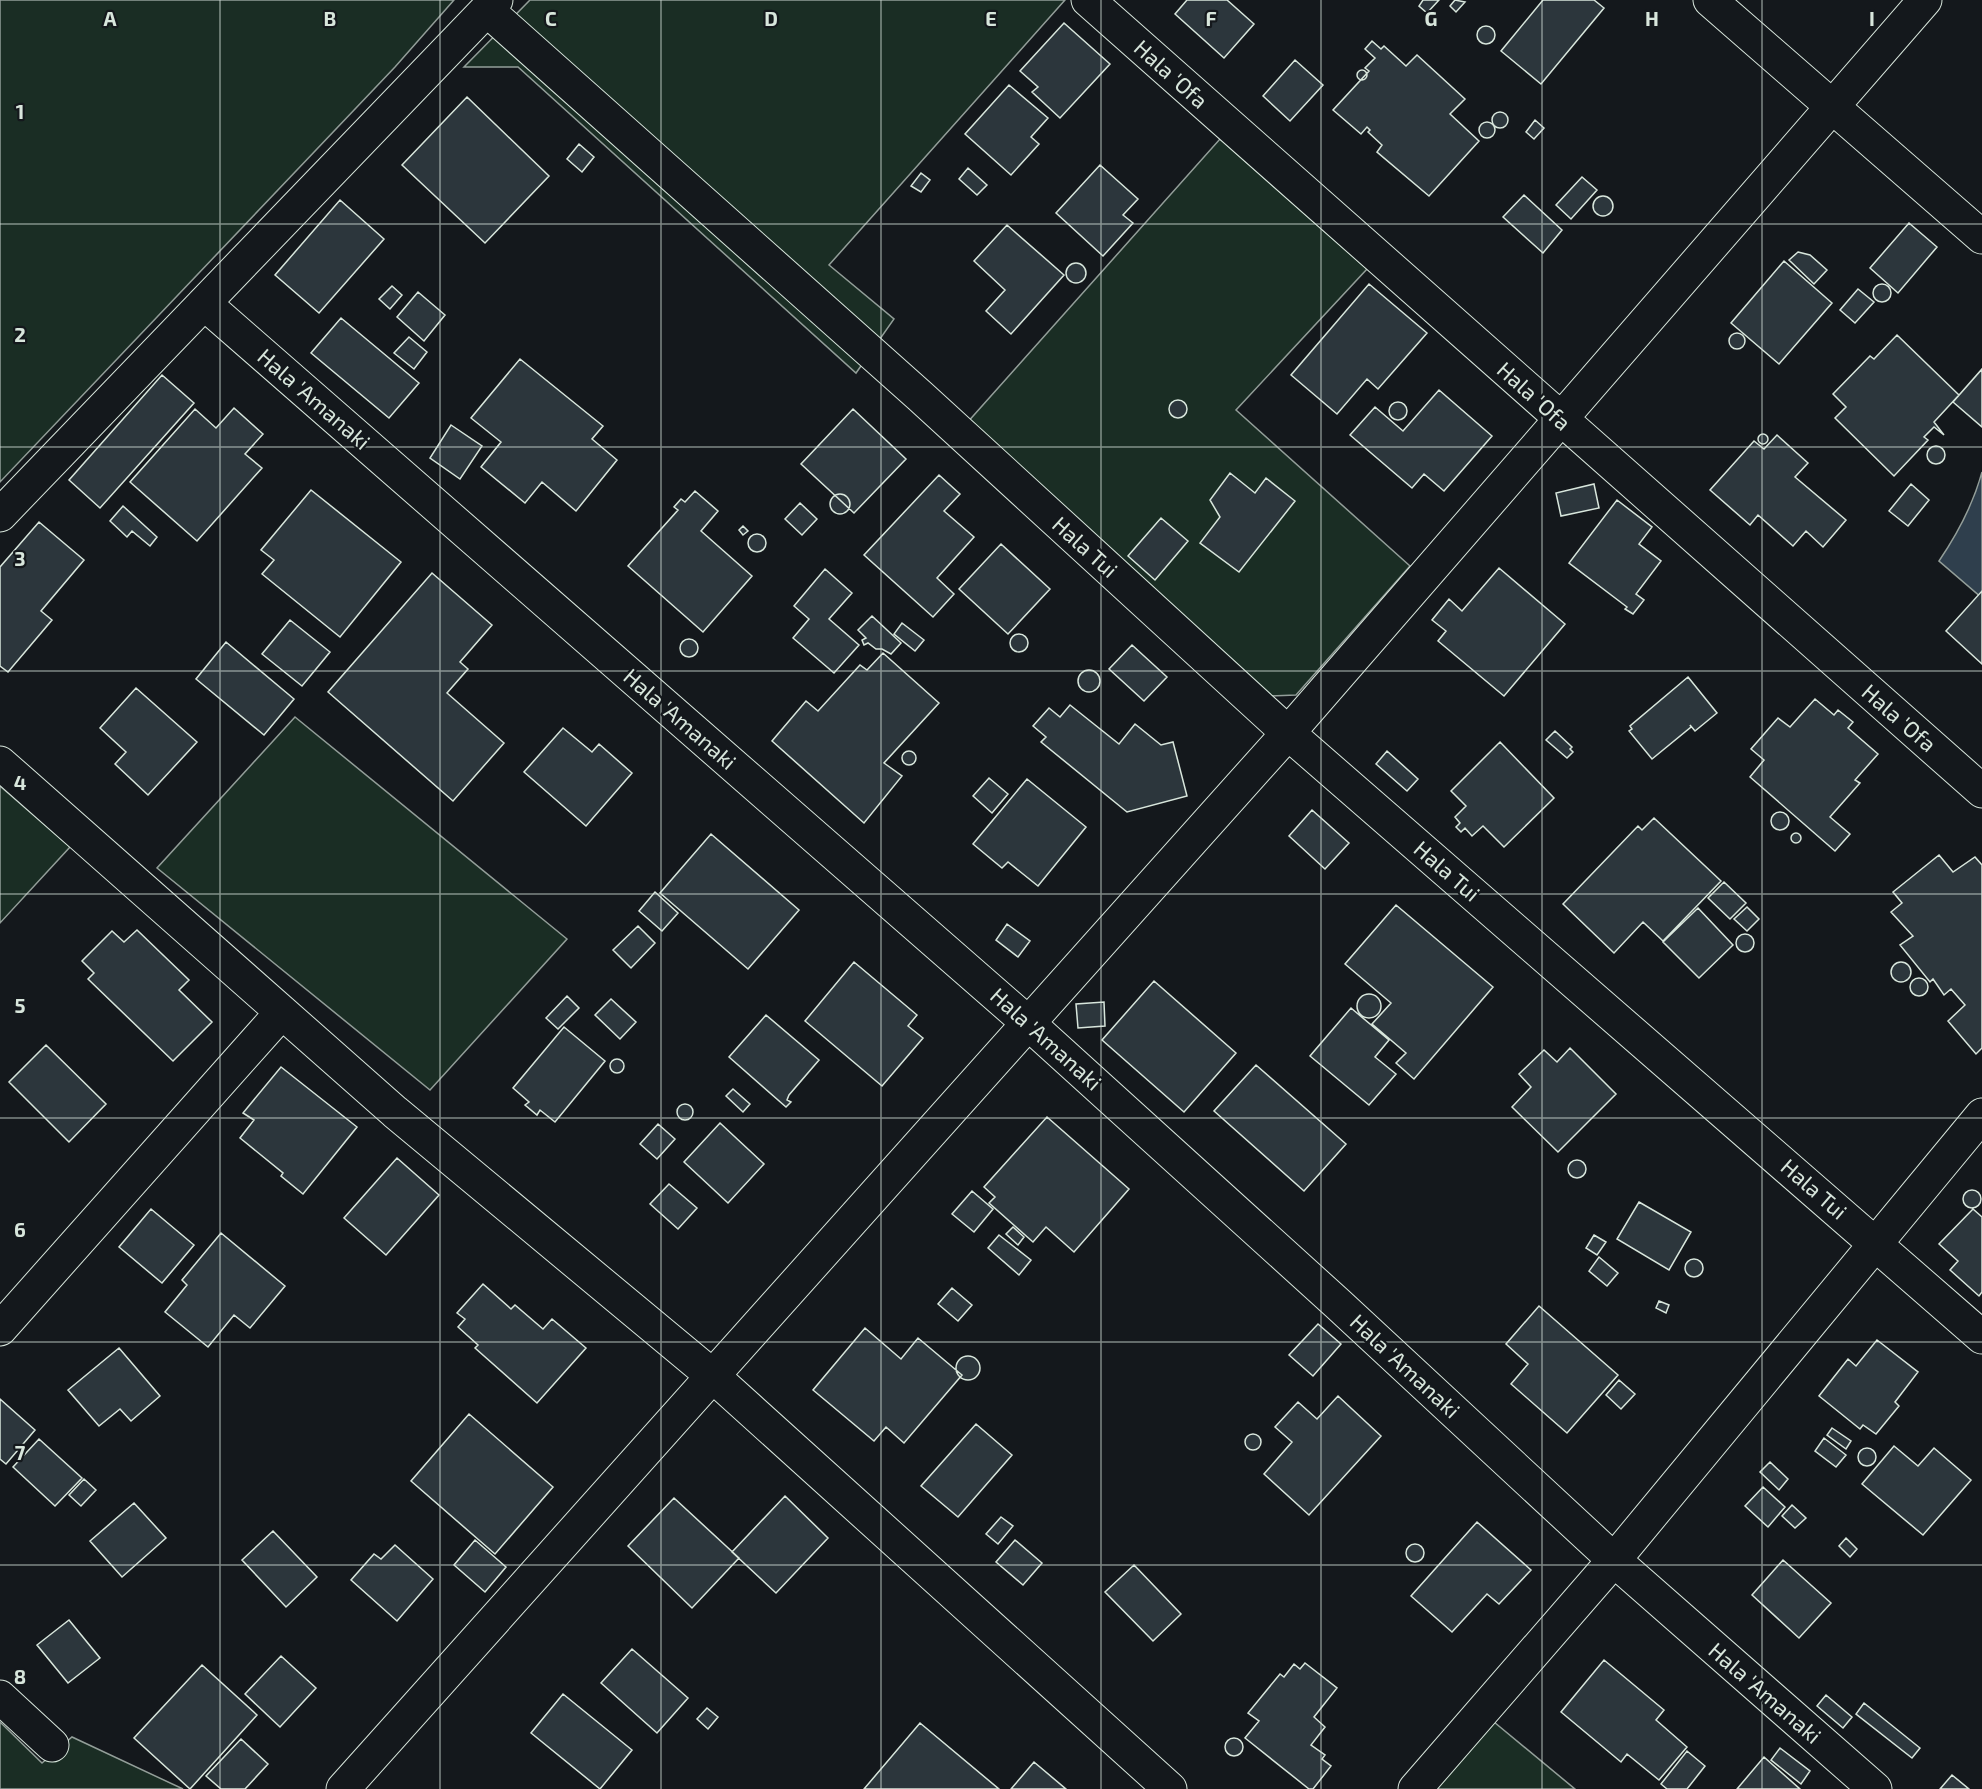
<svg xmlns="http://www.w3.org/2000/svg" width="1982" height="1789" font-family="'Exo 2',sans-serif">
	<rect width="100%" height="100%" fill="#14181c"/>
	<path fill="#1a2d24" stroke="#939e99" stroke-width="1.5" d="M 0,0 L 454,0 L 395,67 L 0,482 Z
		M 530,0 L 1065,0 L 829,265 L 894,319 L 856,373 L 518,67 L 464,67 Z
		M 1220,139 L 1367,269 L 1236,410 L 1410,566 L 1296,695 L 1270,696 L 966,424 Z
		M 295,717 L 567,939 L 430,1090 L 157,868 Z
		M 0,786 L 70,847 L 0,923 Z
		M 0,1722 L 42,1763 L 72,1737 L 183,1789 L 0,1789 Z
		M 1494,1722 L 1575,1789 L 1433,1789 Z"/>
	<path fill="#2f3f4d" stroke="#939e99" stroke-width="1.5" d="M 1982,472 L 1982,598 L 1939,561 C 1958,533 1973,505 1982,472 Z"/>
	<path fill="#2c363c" stroke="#d8e6dc" stroke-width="1.5" d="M 1187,0 L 1227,0 L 1254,24 L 1224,58 L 1175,14 Z
		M 1423,0 L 1439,0 L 1427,13 L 1419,6 Z
		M 1455,0 L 1465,2 L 1456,12 L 1450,6 Z
		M 1543,0 L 1594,0 L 1604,8 L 1541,84 L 1501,51 Z
		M 1064,23 L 1110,64 L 1060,118 L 1032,92 L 1038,87 L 1020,71 Z
		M1477 35a9 9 0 1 1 18 0a9 9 0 1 1-18 0Z
		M 1372,41 L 1381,49 L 1384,46 L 1406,66 L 1417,55 L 1465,99 L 1450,114 L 1479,141 L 1429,196 L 1377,152 L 1382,145 L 1368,132 L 1370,130 L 1367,127 L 1361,134 L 1333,110 L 1369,71 L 1365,68 L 1375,58 L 1365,49 Z
		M 1295,60 L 1323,85 L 1290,121 L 1263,96 Z
		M1357 75a5 5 0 1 1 10 0a5 5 0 1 1-10 0Z
		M 1009,85 L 1048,118 L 1031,137 L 1039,144 L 1011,175 L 965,134 Z
		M 467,97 L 549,176 L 485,243 L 402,165 Z
		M1492 120a8 8 0 1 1 16 0a8 8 0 1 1-16 0Z
		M 1535,120 L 1544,128 L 1534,139 L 1526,132 Z
		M1479 130a8 8 0 1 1 16 0a8 8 0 1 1-16 0Z
		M 579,144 L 594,157 L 582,172 L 567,159 Z
		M 1100,165 L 1138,199 L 1123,215 L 1133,223 L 1103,256 L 1056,213 Z
		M 968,168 L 987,185 L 977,195 L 959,179 Z
		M 921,173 L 930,180 L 921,192 L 911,186 Z
		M 1582,177 L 1597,190 L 1571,219 L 1556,205 Z
		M 1524,195 L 1562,230 L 1543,253 L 1503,217 Z
		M1593 206a10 10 0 1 1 20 0a10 10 0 1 1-20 0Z
		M 340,200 L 384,239 L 319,313 L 275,275 Z
		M 1909,223 L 1937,247 L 1898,293 L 1870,268 Z
		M 1007,225 L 1064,275 L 1011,334 L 986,311 L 1005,290 L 974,261 Z
		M 1798,252 L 1810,255 L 1827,270 L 1814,284 L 1789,260 Z
		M 1784,261 L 1832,303 L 1779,364 L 1731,323 Z
		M1066 273a10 10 0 1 1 20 0a10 10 0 1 1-20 0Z
		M1873 293a9 9 0 1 1 18 0a9 9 0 1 1-18 0Z
		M 1369,284 L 1427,333 L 1378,389 L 1367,379 L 1337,414 L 1291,375 Z
		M 392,286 L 402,295 L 390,309 L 379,299 Z
		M 1858,289 L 1874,302 L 1855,323 L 1840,310 Z
		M 418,292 L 445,315 L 424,341 L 397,317 Z
		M 341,318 L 419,383 L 389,418 L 311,353 Z
		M1729 341a8 8 0 1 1 16 0a8 8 0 1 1-16 0Z
		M 1897,335 L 1959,395 L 1934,422 L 1944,435 L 1934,427 L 1924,437 L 1928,440 L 1894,476 L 1835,418 L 1846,407 L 1833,394 L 1870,356 L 1874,359 Z
		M 409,337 L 427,352 L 414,369 L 394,353 Z
		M 520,359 L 603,426 L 592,439 L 617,460 L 576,511 L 542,482 L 525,503 L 481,467 L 501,442 L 471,418 Z
		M 1982,369 L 1982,427 L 1953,402 Z
		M 162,375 L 194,403 L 100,508 L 69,480 Z
		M 1439,390 L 1492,436 L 1444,491 L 1424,474 L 1412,488 L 1350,435 L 1375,407 L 1403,431 Z
		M1169 409a9 9 0 1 1 18 0a9 9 0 1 1-18 0Z
		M1389 411a9 9 0 1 1 18 0a9 9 0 1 1-18 0Z
		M 234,408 L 263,434 L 245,454 L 262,468 L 197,541 L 130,482 L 195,409 L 216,428 Z
		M 853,409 L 906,459 L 854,513 L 801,464 Z
		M 451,425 L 482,446 L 460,479 L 430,458 Z
		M1758 439a5 5 0 1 1 10 0a5 5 0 1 1-10 0Z
		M 1777,435 L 1808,463 L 1795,477 L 1846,520 L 1823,547 L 1806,531 L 1793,546 L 1758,515 L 1750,525 L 1710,490 L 1754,441 L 1764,449 Z
		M1927 455a9 9 0 1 1 18 0a9 9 0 1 1-18 0Z
		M 1230,473 L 1255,493 L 1266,478 L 1295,501 L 1239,572 L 1200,543 L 1220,517 L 1210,500 Z
		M 939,475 L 960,494 L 944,511 L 974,537 L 937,578 L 954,594 L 933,617 L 864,555 Z
		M 1594,484 L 1599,508 L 1561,516 L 1556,493 Z
		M 1911,484 L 1929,500 L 1908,526 L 1889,511 Z
		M 311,490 L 401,562 L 340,637 L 262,574 L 274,560 L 261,550 Z
		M 695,491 L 718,511 L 701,531 L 752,576 L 703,632 L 628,566 L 678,510 L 674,507 L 681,499 L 685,502 Z
		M830 504a10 10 0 1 1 20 0a10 10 0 1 1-20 0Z
		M 1617,500 L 1652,527 L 1639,544 L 1661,561 L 1636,594 L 1644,600 L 1633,614 L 1625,609 L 1627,607 L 1569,563 Z
		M 800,503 L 817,519 L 802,535 L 785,519 Z
		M 123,506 L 157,537 L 150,546 L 132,531 L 127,537 L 110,521 Z
		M 1161,518 L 1188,541 L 1155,580 L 1128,556 Z
		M 39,522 L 84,560 L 41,611 L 52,620 L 8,672 L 0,666 L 0,567 Z
		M 743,526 L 748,531 L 743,535 L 739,530 Z
		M748 543a9 9 0 1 1 18 0a9 9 0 1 1-18 0Z
		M 1001,544 L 1050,589 L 1008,634 L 959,589 Z
		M 1499,568 L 1565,624 L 1504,696 L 1438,641 L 1446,631 L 1432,620 L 1449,599 L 1462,611 Z
		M 825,569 L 852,593 L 829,619 L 859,645 L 834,673 L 793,638 L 809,619 L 794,606 Z
		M 432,573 L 492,625 L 460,662 L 468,669 L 447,693 L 504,743 L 453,801 L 328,692 Z
		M 1982,591 L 1982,664 L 1946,631 Z
		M 872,616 L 901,643 L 891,654 L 882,649 L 876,649 L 868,643 L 864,645 L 862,640 L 866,638 L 858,630 Z
		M 290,620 L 330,652 L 302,686 L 262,654 Z
		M 902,623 L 924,640 L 915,651 L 894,634 Z
		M1010 643a9 9 0 1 1 18 0a9 9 0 1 1-18 0Z
		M680 648a9 9 0 1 1 18 0a9 9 0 1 1-18 0Z
		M 226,642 L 294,699 L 264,735 L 196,679 Z
		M 1132,645 L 1167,677 L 1144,701 L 1109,669 Z
		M 883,653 L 939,703 L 884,763 L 902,776 L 864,823 L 772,741 L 806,701 L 818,711 L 860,665 L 867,670 Z
		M1078 681a11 11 0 1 1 22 0a11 11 0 1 1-22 0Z
		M 1688,677 L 1717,713 L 1695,731 L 1690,725 L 1691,727 L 1652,759 L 1629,731 L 1632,729 L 1630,726 Z
		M 136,688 L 197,742 L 148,795 L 115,764 L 126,752 L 100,728 Z
		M 1815,699 L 1834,715 L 1838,710 L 1853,722 L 1848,728 L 1878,754 L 1855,780 L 1860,783 L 1830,817 L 1850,834 L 1835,851 L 1750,777 L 1764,760 L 1751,749 L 1778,718 L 1790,727 Z
		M 1070,705 L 1119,744 L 1135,724 L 1161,745 L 1173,742 L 1187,796 L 1127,812 L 1041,742 L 1046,737 L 1033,726 L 1049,708 L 1060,717 Z
		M 563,728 L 592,752 L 599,744 L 632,773 L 586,826 L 524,772 Z
		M 1555,731 L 1572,747 L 1570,749 L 1573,752 L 1567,758 L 1546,740 Z
		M 1500,742 L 1554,798 L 1504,847 L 1483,826 L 1472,836 L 1465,828 L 1461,832 L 1456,827 L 1460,823 L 1455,817 L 1466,806 L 1451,791 Z
		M902 758a7 7 0 1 1 14 0a7 7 0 1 1-14 0Z
		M 1387,751 L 1418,779 L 1407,791 L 1376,764 Z
		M 989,778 L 1008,794 L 992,813 L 973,796 Z
		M 1027,779 L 1086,827 L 1038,886 L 1008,862 L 1002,868 L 973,844 Z
		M 1312,810 L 1349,843 L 1325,869 L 1289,836 Z
		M1771 821a9 9 0 1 1 18 0a9 9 0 1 1-18 0Z
		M 1654,818 L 1721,881 L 1663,941 L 1643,922 L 1614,953 L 1563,904 L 1638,826 L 1642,830 Z
		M1791 838a5 5 0 1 1 10 0a5 5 0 1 1-10 0Z
		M 711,834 L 799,910 L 748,969 L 660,893 Z
		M 1939,855 L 1953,872 L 1975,857 L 1982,865 L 1982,1048 L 1976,1054 L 1948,1021 L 1965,1005 L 1951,989 L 1944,995 L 1933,979 L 1930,982 L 1900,945 L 1913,936 L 1891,912 L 1902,903 L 1893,892 Z
		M 1724,882 L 1746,903 L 1730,919 L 1708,898 Z
		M 655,892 L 678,913 L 662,931 L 639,911 Z
		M 1396,905 L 1493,987 L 1414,1079 L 1396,1063 L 1406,1053 L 1372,1024 L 1391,1003 L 1345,964 Z
		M 1747,907 L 1759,919 L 1747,931 L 1734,919 Z
		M 1698,908 L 1733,945 L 1699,978 L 1663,942 Z
		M 1007,924 L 1030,941 L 1018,957 L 996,940 Z
		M 638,926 L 655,943 L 631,968 L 613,950 Z
		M 137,930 L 189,980 L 179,990 L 212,1022 L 173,1061 L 88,979 L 94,973 L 82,961 L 112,931 L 124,942 Z
		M1736 943a9 9 0 1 1 18 0a9 9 0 1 1-18 0Z
		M 854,962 L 917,1015 L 908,1026 L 923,1038 L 882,1086 L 805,1021 Z
		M1891 972a10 10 0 1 1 20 0a10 10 0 1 1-20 0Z
		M1910 987a9 9 0 1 1 18 0a9 9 0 1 1-18 0Z
		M 1154,981 L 1236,1053 L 1184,1112 L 1102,1040 Z
		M1357 1006a12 12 0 1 1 24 0a12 12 0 1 1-24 0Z
		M 567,996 L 579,1008 L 558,1029 L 546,1018 Z
		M 611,999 L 636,1022 L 620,1039 L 595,1015 Z
		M 1104,1002 L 1105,1026 L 1078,1028 L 1076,1004 Z
		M 1351,1008 L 1389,1040 L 1375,1057 L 1396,1074 L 1369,1105 L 1310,1056 Z
		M 766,1015 L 819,1060 L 789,1095 L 787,1100 L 791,1102 L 786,1107 L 729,1057 Z
		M 564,1027 L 605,1061 L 555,1122 L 540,1110 L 537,1115 L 525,1105 L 529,1102 L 513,1088 Z
		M 46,1045 L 106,1104 L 69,1142 L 9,1082 Z
		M 1570,1048 L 1616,1094 L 1558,1152 L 1512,1107 L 1531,1087 L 1519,1074 L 1544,1050 L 1557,1062 Z
		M610 1066a7 7 0 1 1 14 0a7 7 0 1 1-14 0Z
		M 1256,1065 L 1346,1144 L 1304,1191 L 1214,1111 Z
		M 281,1067 L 357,1127 L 303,1194 L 281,1176 L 283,1173 L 240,1138 L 254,1120 L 243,1113 Z
		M 733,1089 L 750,1104 L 743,1112 L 726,1096 Z
		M677 1112a8 8 0 1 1 16 0a8 8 0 1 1-16 0Z
		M 1047,1117 L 1129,1189 L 1074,1252 L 1046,1227 L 1033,1242 L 989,1203 L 995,1197 L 984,1187 Z
		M 720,1123 L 764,1164 L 728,1203 L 684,1162 Z
		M 658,1124 L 675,1139 L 657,1159 L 640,1144 Z
		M 397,1158 L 439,1195 L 386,1255 L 344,1218 Z
		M1568 1169a9 9 0 1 1 18 0a9 9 0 1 1-18 0Z
		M 669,1184 L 697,1208 L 678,1229 L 650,1204 Z
		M1963 1199a9 9 0 1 1 18 0a9 9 0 1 1-18 0Z
		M 972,1191 L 993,1209 L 974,1232 L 952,1214 Z
		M 1639,1202 L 1691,1232 L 1669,1270 L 1617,1239 Z
		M 151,1209 L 194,1245 L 162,1283 L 119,1247 Z
		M 1973,1209 L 1982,1217 L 1982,1292 L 1979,1296 L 1950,1270 L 1958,1261 L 1939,1244 Z
		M 1013,1227 L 1024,1237 L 1018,1245 L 1006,1234 Z
		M 221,1233 L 285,1286 L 250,1328 L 234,1315 L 208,1347 L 165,1312 L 187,1285 L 182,1280 Z
		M 999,1235 L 1031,1260 L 1019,1275 L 988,1248 Z
		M 1594,1235 L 1606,1242 L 1597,1255 L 1586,1248 Z
		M 1599,1257 L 1618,1273 L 1607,1286 L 1589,1271 Z
		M1685 1268a9 9 0 1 1 18 0a9 9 0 1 1-18 0Z
		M 483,1284 L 511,1309 L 515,1305 L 543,1329 L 552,1319 L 586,1348 L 537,1403 L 475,1348 L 478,1345 L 458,1327 L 465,1319 L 457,1313 Z
		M 952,1288 L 972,1305 L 958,1321 L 938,1304 Z
		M 1659,1301 L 1669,1305 L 1666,1313 L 1656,1308 Z
		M 1539,1306 L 1618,1375 L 1567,1433 L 1511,1384 L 1528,1364 L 1506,1344 Z
		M 1318,1324 L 1341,1344 L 1313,1376 L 1289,1355 Z
		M 865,1328 L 901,1359 L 918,1338 L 962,1375 L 904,1443 L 886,1427 L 874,1441 L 813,1390 Z
		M 1877,1340 L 1918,1372 L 1895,1402 L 1899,1406 L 1876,1434 L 1863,1425 L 1860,1429 L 1819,1396 L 1848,1359 L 1856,1366 Z
		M 119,1348 L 160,1396 L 131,1421 L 120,1409 L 99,1426 L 68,1390 Z
		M956 1368a12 12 0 1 1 24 0a12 12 0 1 1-24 0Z
		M 1619,1380 L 1635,1394 L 1621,1409 L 1606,1395 Z
		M 1338,1396 L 1381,1436 L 1309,1515 L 1264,1474 L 1292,1442 L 1275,1427 L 1298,1402 L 1317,1419 Z
		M 0,1399 L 35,1430 L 6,1464 L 0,1459 Z
		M 469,1414 L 553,1487 L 495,1554 L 411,1481 Z
		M 976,1424 L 1012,1455 L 958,1517 L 921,1486 Z
		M 1832,1428 L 1851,1441 L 1846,1449 L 1827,1435 Z
		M1245 1442a8 8 0 1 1 16 0a8 8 0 1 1-16 0Z
		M 1824,1438 L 1846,1455 L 1836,1467 L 1815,1451 Z
		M 39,1439 L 82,1478 L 55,1506 L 13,1467 Z
		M 1894,1446 L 1918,1466 L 1934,1448 L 1971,1480 L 1923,1535 L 1862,1484 Z
		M1858 1457a9 9 0 1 1 18 0a9 9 0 1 1-18 0Z
		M 1770,1462 L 1788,1479 L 1779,1490 L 1760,1472 Z
		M 84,1479 L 96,1490 L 81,1506 L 69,1495 Z
		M 1763,1487 L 1785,1507 L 1768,1527 L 1745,1506 Z
		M 785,1496 L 828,1538 L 776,1593 L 732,1552 Z
		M 674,1498 L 739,1558 L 692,1608 L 628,1546 Z
		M 134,1503 L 166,1538 L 122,1577 L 90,1541 Z
		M 1792,1505 L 1806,1518 L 1795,1528 L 1782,1516 Z
		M 1001,1517 L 1013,1526 L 998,1544 L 986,1534 Z
		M 1477,1522 L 1531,1570 L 1499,1604 L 1487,1594 L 1452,1632 L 1411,1596 Z
		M 273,1531 L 317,1577 L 286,1607 L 242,1560 Z
		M 1846,1538 L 1857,1549 L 1850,1557 L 1839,1546 Z
		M 475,1540 L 506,1567 L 485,1592 L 454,1565 Z
		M 1015,1540 L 1042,1563 L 1023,1585 L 996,1562 Z
		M1406 1553a9 9 0 1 1 18 0a9 9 0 1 1-18 0Z
		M 395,1545 L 433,1579 L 397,1621 L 351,1580 L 374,1554 L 381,1559 Z
		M 1783,1560 L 1831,1603 L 1799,1638 L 1752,1595 Z
		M 1134,1565 L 1181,1614 L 1153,1641 L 1105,1592 Z
		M 69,1620 L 100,1658 L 68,1683 L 37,1645 Z
		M 632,1649 L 688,1698 L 657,1733 L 601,1683 Z
		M 281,1656 L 316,1688 L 280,1727 L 245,1694 Z
		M 1604,1660 L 1664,1710 L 1656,1720 L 1687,1747 L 1659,1780 L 1627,1754 L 1621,1762 L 1561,1712 Z
		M 1305,1663 L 1337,1688 L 1314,1717 L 1325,1727 L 1311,1745 L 1325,1755 L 1322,1759 L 1331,1766 L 1313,1789 L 1309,1789 L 1245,1738 L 1259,1721 L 1248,1713 L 1280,1674 L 1284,1677 L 1294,1664 L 1300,1669 Z
		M 202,1665 L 257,1715 L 190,1789 L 134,1738 Z
		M 563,1694 L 632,1750 L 600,1789 L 531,1733 Z
		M 1826,1695 L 1852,1717 L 1843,1728 L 1817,1706 Z
		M 1864,1703 L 1920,1748 L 1912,1758 L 1856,1714 Z
		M 707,1708 L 718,1717 L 708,1729 L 697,1719 Z
		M 920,1723 L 999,1789 L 864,1789 Z
		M1225 1747a9 9 0 1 1 18 0a9 9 0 1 1-18 0Z
		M 241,1739 L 268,1764 L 245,1789 L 221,1789 L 206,1776 Z
		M 1780,1748 L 1810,1771 L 1801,1784 L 1771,1760 Z
		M 1687,1751 L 1705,1766 L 1687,1789 L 1667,1789 L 1661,1784 Z
		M 1764,1757 L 1800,1789 L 1737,1789 Z
		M 1034,1762 L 1066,1789 L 1011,1789 Z
		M 1952,1775 L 1969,1789 L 1940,1789 Z"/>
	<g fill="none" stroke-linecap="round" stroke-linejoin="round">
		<g stroke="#d8e6dc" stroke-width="35">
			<path id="street" d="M 1088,0 L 1982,791
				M 1710,0 L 1982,237
				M 487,10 L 920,396 L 1288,733 L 1982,1337
				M 204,303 L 1027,1022 L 1338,1304 L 1614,1560 L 1875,1789
				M 0,515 L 496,0
				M 0,763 L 395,1112 L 714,1377 L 1170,1789
				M 0,1329 L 282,1012
				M 0,1697 L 52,1745
				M 343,1789 L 1288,733 L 1925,0
				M 1415,1789 L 1614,1560 L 1982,1115"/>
		</g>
		<use href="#street" stroke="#14181c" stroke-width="33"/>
	</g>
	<path fill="none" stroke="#d8e6dc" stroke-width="1.5" stroke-opacity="0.55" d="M 220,0 L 220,1789M 440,0 L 440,1789M 661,0 L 661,1789M 881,0 L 881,1789M 1101,0 L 1101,1789M 1321,0 L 1321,1789M 1542,0 L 1542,1789M 1762,0 L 1762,1789M 0,224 L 1982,224M 0,447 L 1982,447M 0,671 L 1982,671M 0,894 L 1982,894M 0,1118 L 1982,1118M 0,1342 L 1982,1342M 0,1565 L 1982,1565"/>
	<g text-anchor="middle" stroke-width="4.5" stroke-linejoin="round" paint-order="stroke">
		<g font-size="22" fill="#d8e6dc" stroke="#14181c">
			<text transform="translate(1171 74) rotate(42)" y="8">Hala 'Ofa</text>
			<text transform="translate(1534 396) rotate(42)" y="8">Hala 'Ofa</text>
			<text transform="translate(314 399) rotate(41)" y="8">Hala 'Amanaki</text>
			<text transform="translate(1085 547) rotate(42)" y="8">Hala Tui</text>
			<text transform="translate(1899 718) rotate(41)" y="8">Hala 'Ofa</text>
			<text transform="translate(680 719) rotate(41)" y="8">Hala 'Amanaki</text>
			<text transform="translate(1447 871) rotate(41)" y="8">Hala Tui</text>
			<text transform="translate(1046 1039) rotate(42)" y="8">Hala 'Amanaki</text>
			<text transform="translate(1814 1189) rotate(41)" y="8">Hala Tui</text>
			<text transform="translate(1405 1366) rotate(43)" y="8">Hala 'Amanaki</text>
			<text transform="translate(1765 1693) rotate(41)" y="8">Hala 'Amanaki</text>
		</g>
	</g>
	<g font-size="20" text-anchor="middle" font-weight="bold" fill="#d8e6dc" stroke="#14181c" stroke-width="4.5" stroke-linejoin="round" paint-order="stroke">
		<text x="110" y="26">A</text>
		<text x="330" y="26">B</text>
		<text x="551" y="26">C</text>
		<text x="771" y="26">D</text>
		<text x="991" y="26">E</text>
		<text x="1211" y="26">F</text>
		<text x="1431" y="26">G</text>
		<text x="1652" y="26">H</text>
		<text x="1872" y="26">I</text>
		<text x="20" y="119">1</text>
		<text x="20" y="342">2</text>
		<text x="20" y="566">3</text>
		<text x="20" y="790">4</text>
		<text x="20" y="1013">5</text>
		<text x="20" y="1237">6</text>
		<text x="20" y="1460">7</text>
		<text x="20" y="1684">8</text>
	</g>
</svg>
